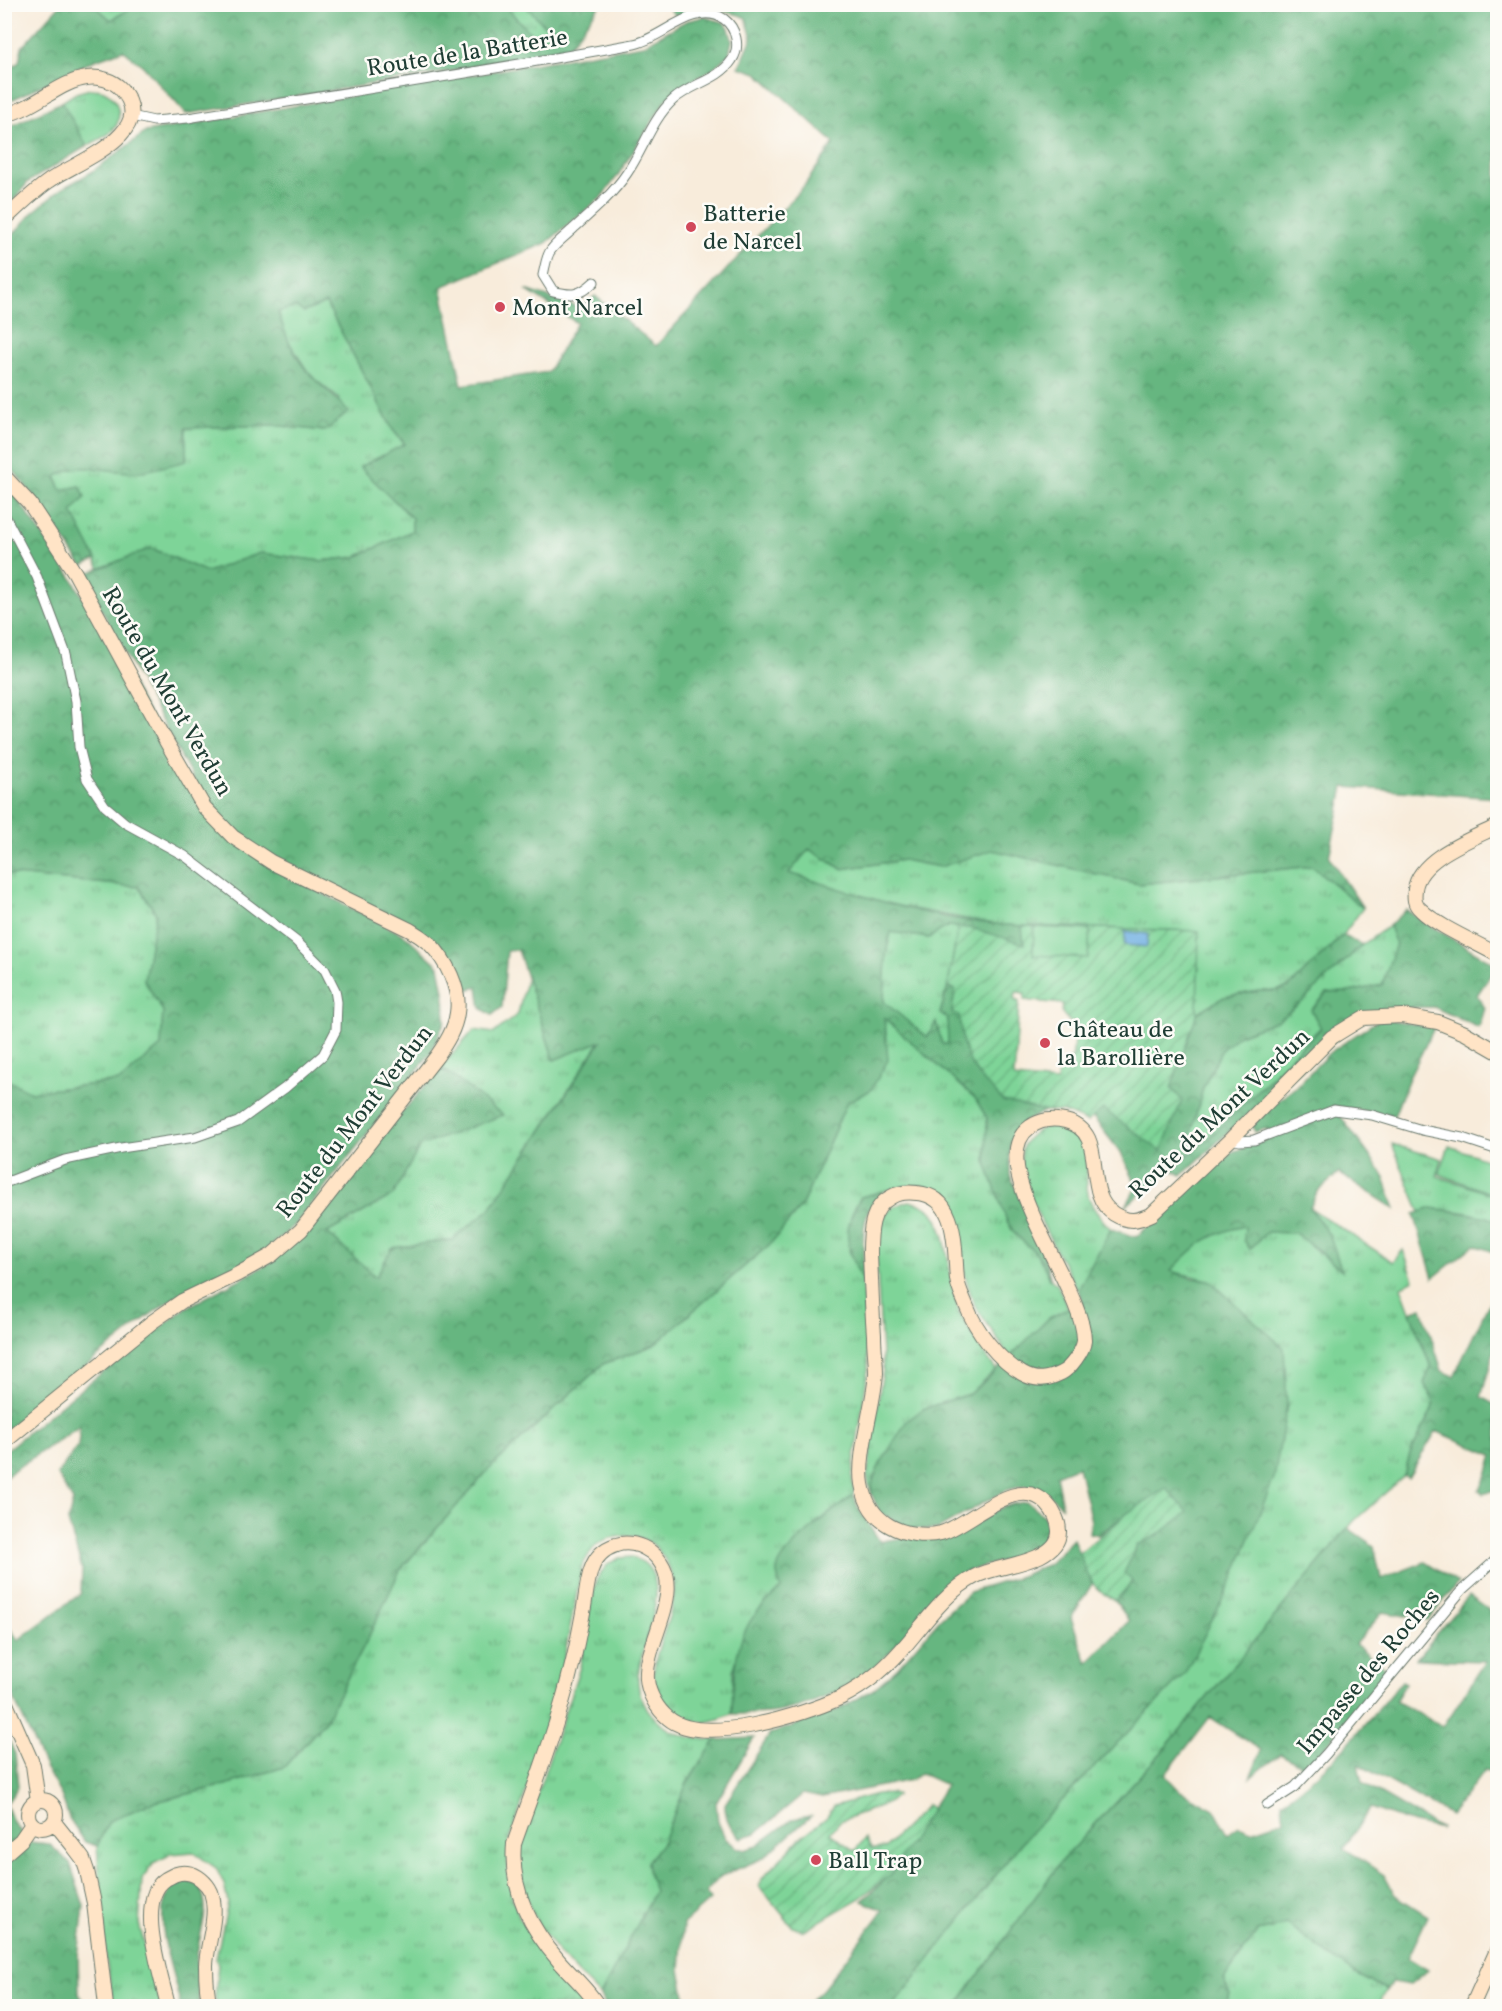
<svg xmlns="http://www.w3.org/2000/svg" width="1502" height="2011" font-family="Vollkorn,serif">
	<defs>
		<pattern id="grass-tufts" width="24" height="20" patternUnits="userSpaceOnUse" patternTransform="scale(1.5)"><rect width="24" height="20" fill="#7ed498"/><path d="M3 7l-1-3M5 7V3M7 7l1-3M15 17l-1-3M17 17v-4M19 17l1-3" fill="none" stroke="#67ad7d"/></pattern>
		<pattern id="forest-crowns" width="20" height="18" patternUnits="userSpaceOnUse" patternTransform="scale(1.5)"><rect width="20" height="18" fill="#66b680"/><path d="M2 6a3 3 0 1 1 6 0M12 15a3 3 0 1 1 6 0" fill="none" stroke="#53956a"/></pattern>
		<pattern id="garden-furrows" width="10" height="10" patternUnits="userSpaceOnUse" patternTransform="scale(1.5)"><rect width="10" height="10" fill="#7ed498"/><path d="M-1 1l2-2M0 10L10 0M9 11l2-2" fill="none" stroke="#67ad7d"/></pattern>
		<pattern id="water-ripples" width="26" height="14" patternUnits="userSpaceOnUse" patternTransform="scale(1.5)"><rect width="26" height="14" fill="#6eafe2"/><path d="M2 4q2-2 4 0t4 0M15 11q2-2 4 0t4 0" fill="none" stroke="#5a90b8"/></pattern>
	</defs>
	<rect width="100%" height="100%" fill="#fdfcf7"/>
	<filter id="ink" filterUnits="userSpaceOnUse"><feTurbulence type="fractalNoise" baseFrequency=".0167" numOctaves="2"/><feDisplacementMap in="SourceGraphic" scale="12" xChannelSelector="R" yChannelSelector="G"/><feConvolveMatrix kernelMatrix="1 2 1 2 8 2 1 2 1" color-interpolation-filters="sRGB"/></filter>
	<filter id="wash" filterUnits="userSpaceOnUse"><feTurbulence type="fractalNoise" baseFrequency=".008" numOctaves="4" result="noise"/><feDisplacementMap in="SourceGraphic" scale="24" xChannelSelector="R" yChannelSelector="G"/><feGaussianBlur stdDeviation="1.35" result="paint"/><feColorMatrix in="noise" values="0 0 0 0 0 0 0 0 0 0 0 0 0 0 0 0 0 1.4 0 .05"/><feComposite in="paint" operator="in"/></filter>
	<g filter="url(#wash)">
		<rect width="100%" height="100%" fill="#f8ecdb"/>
		<path fill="url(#grass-tufts)" stroke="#4e8866" stroke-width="1.5" d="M 94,5 L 138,5 L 111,20 Z
			M 504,5 L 525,5 L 545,26 L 563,29 L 537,40 Z
			M 90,89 C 94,89 100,89 104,91 C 119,98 124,120 112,131 C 106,137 95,141 87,146 L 62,102 L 76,93 Z
			M 326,303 L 393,430 L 405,445 L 360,467 L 412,518 L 412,531 L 356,557 L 321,561 L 260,553 L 207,572 L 151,548 L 100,569 L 72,512 L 85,497 L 80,486 L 61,490 L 56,476 C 77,461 110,469 135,472 L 186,428 L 273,425 L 323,431 L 339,399 L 310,375 L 287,339 L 278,311 L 296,307 L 304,312 Z
			M 809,849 L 842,869 L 903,860 L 940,867 L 992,849 L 1139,884 L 1312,866 L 1363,908 L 1343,935 L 1289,987 L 1275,991 L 1259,991 L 1224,997 L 1197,1013 L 1198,931 L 998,925 L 893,905 L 788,873 Z
			M 4,874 L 139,887 L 156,914 L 144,980 L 163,1011 L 161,1046 L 120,1081 L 31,1092 L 5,1079 Z
			M 948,926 L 958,927 L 948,986 L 940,1013 L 947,1017 L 949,1044 L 942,1044 L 936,1023 L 927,1037 L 884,1003 L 886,953 L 891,932 L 928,938 Z
			M 1389,926 L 1396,944 L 1382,985 L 1349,992 L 1327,993 L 1321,1027 L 1206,1141 L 1184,1157 L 1203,1088 L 1222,1049 L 1239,1035 L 1278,1019 L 1303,1001 L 1362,945 Z
			M 527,976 L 554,1060 L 601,1040 L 490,1209 L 452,1240 L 392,1248 L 376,1277 L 327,1233 L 393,1195 L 420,1146 L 502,1115 L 441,1067 L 474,1030 L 494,1033 L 518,1014 Z
			M 884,1017 L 975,1098 L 987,1118 L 986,1163 L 1007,1221 L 1014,1233 L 1038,1255 L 1051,1280 L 1057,1284 L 1069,1310 L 1049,1318 L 1010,1358 L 974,1304 L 965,1276 L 955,1212 L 940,1193 L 922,1185 L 904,1186 L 860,1197 L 849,1250 L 862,1281 L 868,1369 L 852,1477 L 854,1495 L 817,1522 L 777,1571 L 781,1589 L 765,1603 L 733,1670 L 732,1714 C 711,1722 702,1726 680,1718 C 672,1714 669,1709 663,1703 C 636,1667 678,1622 674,1584 C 672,1570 667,1562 659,1551 C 652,1541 635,1534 623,1536 C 597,1539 595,1544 582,1566 L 555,1704 L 510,1839 L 507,1867 L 512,1896 L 520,1919 L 533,1940 L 553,1967 L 576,1989 L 587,2006 L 217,2006 L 215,1998 L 218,1964 L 216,1959 L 228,1903 L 224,1884 L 216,1868 L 193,1852 L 171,1854 L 154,1863 L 142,1879 L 139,1924 L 161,2006 L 114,2006 L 106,1959 L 97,1846 L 109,1821 L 151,1803 L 225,1785 L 284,1767 L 325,1721 L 367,1640 L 400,1570 L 490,1468 L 603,1364 L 654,1345 L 770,1244 L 801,1207 L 847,1102 L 871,1090 L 887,1039 Z
			M 1059,1125 C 1102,1137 1080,1169 1089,1198 C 1093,1210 1102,1220 1111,1229 L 1078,1290 C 1061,1259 1021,1192 1021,1157 C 1021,1136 1041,1126 1059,1125 Z
			M 1392,1144 L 1442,1159 L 1437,1176 L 1494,1195 L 1497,1187 L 1497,1222 C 1480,1213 1439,1206 1420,1212 Z
			M 909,1201 C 918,1203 928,1206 933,1213 C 950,1236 948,1283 959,1311 C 968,1332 984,1352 996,1370 L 969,1394 L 923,1409 L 893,1445 L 880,1464 L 873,1479 L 871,1493 L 867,1477 L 883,1370 L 876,1248 C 879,1222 882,1208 909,1201 Z
			M 1310,1208 L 1393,1262 L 1403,1250 L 1414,1280 L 1401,1287 L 1431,1368 L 1424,1383 L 1435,1404 L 1410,1454 L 1404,1476 L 1354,1521 L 1161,1753 L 1063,1859 L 956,2006 L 893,2006 L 1021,1843 L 1185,1673 L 1238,1307 L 1209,1280 L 1170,1271 L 1197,1244 L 1224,1230 L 1245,1225 L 1267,1232 L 1295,1233 L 1341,1270 L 1330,1236 Z
			M 632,1557 C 635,1559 641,1561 644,1563 C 674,1588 638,1647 638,1679 C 638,1693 644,1706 653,1716 C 669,1735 692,1740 716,1740 L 687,1783 L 662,1843 L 647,1862 L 649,1876 L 656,1891 L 600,1996 C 555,1949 514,1914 521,1842 L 580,1667 L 589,1611 L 597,1578 L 608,1564 L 619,1558 Z
			M 1287,1924 L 1352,1972 L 1387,1990 L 1378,2006 L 1224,2006 L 1230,1994 L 1223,1981 L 1258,1931 Z"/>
		<path fill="url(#forest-crowns)" stroke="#427a5a" stroke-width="1.5" d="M 138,4 L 504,5 L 537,40 L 561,29 L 545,26 L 525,5 L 600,5 L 564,53 L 186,114 L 143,66 L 123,50 L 95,60 L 5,103 L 5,73 L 19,62 L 22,47 L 60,5 L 94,5 L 111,20 Z
			M 666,5 L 1497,5 L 1497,798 L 1344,787 L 1329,857 L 1363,908 L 1312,866 L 1139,884 L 992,850 L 940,867 L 903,860 L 842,869 L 809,849 L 789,873 C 865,897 942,923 1022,926 L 1024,945 L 975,929 L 948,926 L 929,938 L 891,932 L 886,953 L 884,1002 L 927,1037 L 936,1022 L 942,1044 L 948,1044 L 947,1017 L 940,1014 L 948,986 L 955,990 L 952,1013 L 959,1015 L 963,1043 L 971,1064 L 1003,1101 L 1045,1111 L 1024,1122 L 1010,1142 L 1010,1175 L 1043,1252 L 1051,1280 L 1038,1255 L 1014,1233 L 1007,1221 L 986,1163 L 987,1118 L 975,1098 L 884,1018 L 888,1060 L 871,1090 L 847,1102 L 801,1207 L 770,1244 L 654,1345 L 603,1364 L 490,1468 L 400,1570 L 367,1640 L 325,1721 L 284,1767 L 225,1785 L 151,1803 L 109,1821 L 97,1846 L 85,1842 L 69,1818 L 62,1797 L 45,1767 L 5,1679 L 4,1619 L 18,1640 L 81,1593 L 82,1569 L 68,1521 L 73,1501 L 57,1474 L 78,1446 L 80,1426 L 15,1469 L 5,1478 L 5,1451 L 72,1396 L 186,1308 L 274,1261 L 441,1067 L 503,1115 L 420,1146 L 393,1195 L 327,1233 L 376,1277 L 392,1248 L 452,1240 L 490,1209 L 601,1041 L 554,1060 L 518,950 L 507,951 L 502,1007 L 492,1015 L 481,1008 L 478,987 L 463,991 L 451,956 L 433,938 L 273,859 L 234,834 L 207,805 L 83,575 L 151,548 L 207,572 L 260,553 L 321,561 L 356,557 L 412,531 L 412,518 L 360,467 L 405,444 L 393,430 L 326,303 L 303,312 L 296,307 L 278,312 C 285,334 294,358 311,375 C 323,389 337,397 348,412 L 325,431 L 273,425 L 186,428 L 186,461 C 170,465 151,471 135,472 C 109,473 77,459 56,477 L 61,490 L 80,486 L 85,497 L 72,512 L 96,559 L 82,566 L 37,500 L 5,460 L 5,244 L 32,213 L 61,189 L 90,173 L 146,132 L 643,45 L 686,21 L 704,17 L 723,22 L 729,28 L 732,41 L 729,54 L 711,70 L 680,87 L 665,101 L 618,175 L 602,197 L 546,243 L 441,287 L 462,385 L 548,372 L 577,323 L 526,290 L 581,308 L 595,296 L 656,346 L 804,186 L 834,143 L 757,73 L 739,67 L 752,38 L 746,18 C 725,7 698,12 675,15 Z
			M 62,102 L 87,146 L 28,182 L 5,211 L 5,127 L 9,127 Z
			M 10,488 L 73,580 L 202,809 L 269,866 L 406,936 L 439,966 L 444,992 L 445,1021 L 430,1054 L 296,1224 L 266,1250 L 236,1268 L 178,1295 L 147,1317 L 5,1431 L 5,1079 L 31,1092 L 120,1081 L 161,1046 L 163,1011 L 144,980 L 156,914 L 139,887 L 5,874 L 4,503 L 8,502 Z
			M 1406,910 L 1429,925 L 1497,965 L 1477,995 L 1485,1008 L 1479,1028 L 1434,1007 L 1396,1008 L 1366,1014 L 1238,1123 L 1182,1175 L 1170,1169 L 1126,1206 L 1137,1186 L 1121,1153 L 1093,1117 L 1103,1109 L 1171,1088 L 1197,1013 L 1224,997 L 1259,991 L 1275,991 L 1289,987 L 1343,935 L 1362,945 L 1303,1001 L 1278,1020 L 1239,1035 L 1222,1049 L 1203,1088 L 1185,1157 L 1206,1141 L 1321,1028 L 1311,1010 L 1327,993 L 1349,992 L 1382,985 L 1396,944 L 1389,926 Z
			M 1381,1018 L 1434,1028 L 1409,1078 L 1394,1116 L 1333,1106 L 1383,1174 L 1395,1209 L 1339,1173 L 1317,1192 L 1310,1208 L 1330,1236 L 1342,1271 L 1318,1250 L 1295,1233 L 1267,1232 L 1250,1249 L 1244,1240 L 1245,1226 C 1207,1234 1197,1244 1171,1271 L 1192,1278 L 1209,1280 L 1284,1348 L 1287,1405 L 1274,1478 L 1233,1579 L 1185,1673 L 1021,1843 L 893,2006 L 805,2006 L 823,1989 L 883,1910 L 862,1901 L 890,1875 L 946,1785 L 920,1773 L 911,1780 L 822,1798 L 803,1794 L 756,1833 L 741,1838 C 730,1828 725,1819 725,1804 L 770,1734 L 840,1709 L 874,1689 L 898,1667 L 940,1619 L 970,1592 L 1016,1578 L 1049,1564 L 1073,1539 L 1092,1584 L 1071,1618 L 1087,1663 L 1129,1621 L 1116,1601 L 1132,1582 L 1124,1573 L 1137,1545 L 1158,1535 L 1129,1512 L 1098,1535 L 1089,1533 L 1091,1521 L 1078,1466 L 1056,1475 L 1062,1506 L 1048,1494 L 1024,1486 L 1006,1490 L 938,1529 L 910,1529 L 880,1513 L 871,1493 L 873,1480 L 880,1464 L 906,1422 L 923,1409 L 969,1394 L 984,1382 L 1049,1318 L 1082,1301 L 1078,1290 L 1111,1229 L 1136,1237 L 1232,1152 L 1266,1140 L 1268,1128 L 1255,1132 L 1252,1126 L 1264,1112 L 1297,1086 L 1329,1053 Z
			M 884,1191 C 880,1197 872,1203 869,1210 C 859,1232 866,1258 862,1281 C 848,1247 839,1231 861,1197 Z
			M 1432,1208 L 1488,1217 L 1497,1222 L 1497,1253 L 1474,1245 L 1433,1278 L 1414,1214 Z
			M 1491,1299 L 1497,1300 L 1497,1341 L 1481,1397 L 1497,1406 L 1496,1422 L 1498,1423 L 1497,1489 L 1483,1494 L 1479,1490 L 1487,1475 L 1493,1455 L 1436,1431 L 1408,1478 L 1404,1476 L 1410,1454 L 1435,1404 L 1424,1383 L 1431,1367 L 1410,1312 L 1422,1308 L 1442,1371 L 1454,1376 Z
			M 854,1495 L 858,1508 L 880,1542 C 905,1534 933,1541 959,1532 C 987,1522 993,1504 1027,1502 L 1044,1516 L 1048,1532 C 1046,1535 1044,1541 1041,1544 C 1025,1561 978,1562 957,1578 C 930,1598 912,1629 889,1653 C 862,1682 821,1703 782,1711 C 766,1715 748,1713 732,1714 C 733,1684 733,1654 747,1627 C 754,1612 769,1600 781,1589 C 780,1584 776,1575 777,1570 C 781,1549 836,1508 854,1495 Z
			M 1348,1528 L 1374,1546 L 1381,1579 L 1425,1562 L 1458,1583 L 1428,1620 L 1383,1612 L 1355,1644 L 1389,1671 L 1307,1768 L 1280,1754 L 1250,1778 L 1261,1750 L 1210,1717 L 1165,1775 L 1180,1791 L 1214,1809 L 1228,1834 L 1239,1826 L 1251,1831 L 1284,1820 L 1282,1802 C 1330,1771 1365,1723 1402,1681 L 1406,1683 L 1395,1701 L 1443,1727 L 1486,1661 L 1416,1659 L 1469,1596 L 1497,1616 L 1498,1741 L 1494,1748 L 1497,1753 L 1497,1773 L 1485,1770 L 1450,1815 L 1358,1764 L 1362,1783 L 1441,1829 L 1414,1823 L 1370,1808 L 1344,1848 L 1384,1875 L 1395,1895 L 1428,1916 L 1408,1958 L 1428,1970 L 1410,1985 L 1392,1982 L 1387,1990 L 1352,1972 L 1287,1924 L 1258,1931 L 1223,1980 L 1230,1994 L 1224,2006 L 956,2006 L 1063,1859 L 1161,1753 Z
			M 4,1729 L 15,1754 L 18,1787 L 6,1804 L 13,1822 L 30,1842 L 49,1844 L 70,1863 L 84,1906 L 78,1956 L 79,1994 L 85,2006 L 5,2006 Z
			M 754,1738 L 716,1803 L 718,1822 L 725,1838 L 737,1848 L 745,1850 L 756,1846 L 793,1819 L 811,1816 L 763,1858 L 721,1876 L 705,1893 L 710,1900 L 683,1924 L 680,1970 L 686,2000 L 681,2006 L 605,2006 L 600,1996 L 655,1891 L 649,1876 L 647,1862 L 662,1843 L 687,1783 L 716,1740 Z
			M 186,1881 L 199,1885 C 212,1910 200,1928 197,1954 C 195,1972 197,1989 200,2006 L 180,2006 C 175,1974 160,1944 163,1910 C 163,1903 168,1895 170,1888 Z"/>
		<path fill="url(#garden-furrows)" stroke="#4e8866" stroke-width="1.5" fill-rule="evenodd" d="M 1022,926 L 1199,931 L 1197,1013 L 1171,1088 L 1182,1100 L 1161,1151 L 1103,1109 L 1087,1122 L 1064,1112 L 1045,1111 L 1003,1101 L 981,1078 L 971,1064 L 963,1043 L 959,1016 L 952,1013 L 955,990 L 948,986 L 958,927 L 975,929 L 1024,944 ZM 1016,992 L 1025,993 L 1024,1000 L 1063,1004 L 1062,1013 L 1070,1022 L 1076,1023 L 1072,1059 L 1067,1059 L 1058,1069 L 1057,1082 L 1014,1078 L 1019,1001 L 1015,1001 Z
			M 1166,1488 L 1188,1512 L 1158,1535 L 1137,1545 L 1124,1573 L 1132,1581 L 1116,1601 C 1090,1588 1089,1578 1079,1553 L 1129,1512 Z
			M 891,1793 L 897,1795 L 888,1803 L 840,1821 L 830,1833 L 855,1851 L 865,1838 L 872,1849 L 885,1848 L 927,1805 L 932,1809 L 890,1875 L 860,1898 L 803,1931 L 793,1927 L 759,1886 L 762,1879 L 799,1839 L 827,1817 L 834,1806 L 877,1794 Z"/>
		<path fill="#7ed498" stroke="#4e8866" stroke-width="1.5" d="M 1034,927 L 1090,930 L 1088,958 L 1033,955 Z
			M 1449,1146 L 1497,1163 L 1497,1181 L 1493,1194 L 1439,1174 Z"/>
		<path fill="url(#water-ripples)" stroke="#46768b" stroke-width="1.5" d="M 1125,931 L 1148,934 L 1147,947 L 1124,945 Z"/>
	</g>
	<g filter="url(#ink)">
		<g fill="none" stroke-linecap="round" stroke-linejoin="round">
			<g stroke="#6b7a6e" stroke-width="11">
				<path id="street" d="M 131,116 L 154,121 L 188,118 C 337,94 486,71 634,44 C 662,39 694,0 724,19 C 736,28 741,47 732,60 C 719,80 690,84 673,100 C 652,119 643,150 627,173 C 613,194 593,211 574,228 C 567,235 557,242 551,250 C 546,256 545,268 543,275 L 553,291 C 572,296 579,296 594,282
					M 4,514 L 37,577 L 66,654 L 76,701 L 79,747 L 87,779 L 105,806 L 125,823 L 185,856 L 296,941 L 325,970 L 335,990 L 337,1002 L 336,1030 L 323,1055 L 285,1088 L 238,1122 L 195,1137 L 121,1148 L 65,1160 L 10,1181 L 4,1182
					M 1231,1139 L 1240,1141 L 1254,1140 L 1334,1110 L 1372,1115 L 1422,1130 L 1462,1138 L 1498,1150
					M 1267,1805 L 1295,1787 L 1326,1754 L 1462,1590 L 1498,1558"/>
			</g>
			<g stroke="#6b7a6e" stroke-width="16">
				<path id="secondary" d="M 4,115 C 34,109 60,81 87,78 C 98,76 113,80 121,89 C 161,133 75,162 49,181 C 33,192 19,206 4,220
					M 4,476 L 30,504 L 75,573 L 166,741 L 204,807 L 233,837 L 271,862 L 410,930 C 417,934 424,939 430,944 C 446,960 461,989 457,1013 C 455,1029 446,1043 437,1056 L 301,1230 L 272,1255 L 238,1274 L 182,1301 L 152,1322 L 4,1442
					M 1498,826 C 1472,839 1419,858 1415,889 C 1414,898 1414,904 1421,910 C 1437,926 1477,943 1498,955
					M 4,1699 L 33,1765 L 38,1801
					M28 1814a14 14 0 1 1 28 0a14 14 0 1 1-28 0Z
					M 54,1822 L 74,1847 L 83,1859 L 87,1871 L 94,1903 L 106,2006
					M 4,1855 L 21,1840 L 32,1824
					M 168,2006 C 162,1977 134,1899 166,1879 C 173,1875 178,1872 187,1873 C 197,1874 207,1883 211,1892 C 219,1914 207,1943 206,1965 C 206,1978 207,1994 210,2006
					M 598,2006 C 588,1989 572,1976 559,1961 C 530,1928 510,1888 514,1844 C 534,1787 556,1731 570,1673 C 576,1651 580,1629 584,1607 C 586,1595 587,1582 591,1570 C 595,1558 603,1549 616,1545 C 628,1541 641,1545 651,1552 C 692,1585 644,1640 647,1679 C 648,1693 657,1709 668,1718 C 702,1747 803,1715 840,1698 C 854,1691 866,1683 878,1673 C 909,1648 928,1611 960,1586 C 968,1580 976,1575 986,1572 C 1006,1565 1060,1560 1059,1531 C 1059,1522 1054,1511 1047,1504 C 1018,1472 972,1524 941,1533 C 925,1537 904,1534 890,1526 C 874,1517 865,1502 862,1484 C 857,1455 874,1405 876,1373 C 876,1361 874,1348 874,1335 C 872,1308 871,1281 870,1253 C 870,1233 870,1208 891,1197 C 899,1192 908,1192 917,1193 C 959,1196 954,1250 957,1279 C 958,1288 963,1297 966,1305 C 976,1331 998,1360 1023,1374 C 1036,1381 1047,1380 1061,1373 C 1070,1369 1083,1351 1084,1341 C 1086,1290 979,1163 1030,1127 C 1040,1120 1053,1118 1065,1121 C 1111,1131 1080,1193 1114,1214 C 1129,1223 1137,1221 1152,1214 L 1231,1139 L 1332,1037 L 1363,1018 L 1402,1016 L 1438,1022 L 1465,1033 L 1498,1052
					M 1472,2006 L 1498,1948"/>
			</g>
			<use href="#street" stroke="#fff" stroke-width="9"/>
			<use href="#secondary" stroke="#ffe4c6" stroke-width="14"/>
		</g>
	</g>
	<g fill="#d1495b" stroke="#fdfcf7" stroke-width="2">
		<circle cx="691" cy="227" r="6"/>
		<circle cx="500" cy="307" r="6"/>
		<circle cx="1045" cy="1043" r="6"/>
		<circle cx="816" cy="1860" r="6"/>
	</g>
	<g text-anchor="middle" stroke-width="5" stroke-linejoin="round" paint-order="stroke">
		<g font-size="24" fill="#1f3d34" stroke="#fdfcf7">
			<text transform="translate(467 52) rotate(-9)" y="8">Route de la Batterie</text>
			<text transform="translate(168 691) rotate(60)" y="8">Route du Mont Verdun</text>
			<text transform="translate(1219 1113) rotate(-43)" y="8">Route du Mont Verdun</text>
			<text transform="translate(354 1121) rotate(-52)" y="8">Route du Mont Verdun</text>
			<text transform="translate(1368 1671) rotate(-50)" y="8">Impasse des Roches</text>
		</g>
		<g font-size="24" fill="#1f3d34" stroke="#fdfcf7" text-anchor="start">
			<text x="703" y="221">Batterie<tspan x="703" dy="28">de Narcel</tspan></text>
			<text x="512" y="315">Mont Narcel</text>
			<text x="1057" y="1037">Château de<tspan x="1057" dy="28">la Barollière</tspan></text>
			<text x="828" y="1868">Ball Trap</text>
		</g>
	</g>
	<rect width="1502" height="2011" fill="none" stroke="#fdfcf7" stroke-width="24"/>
</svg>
